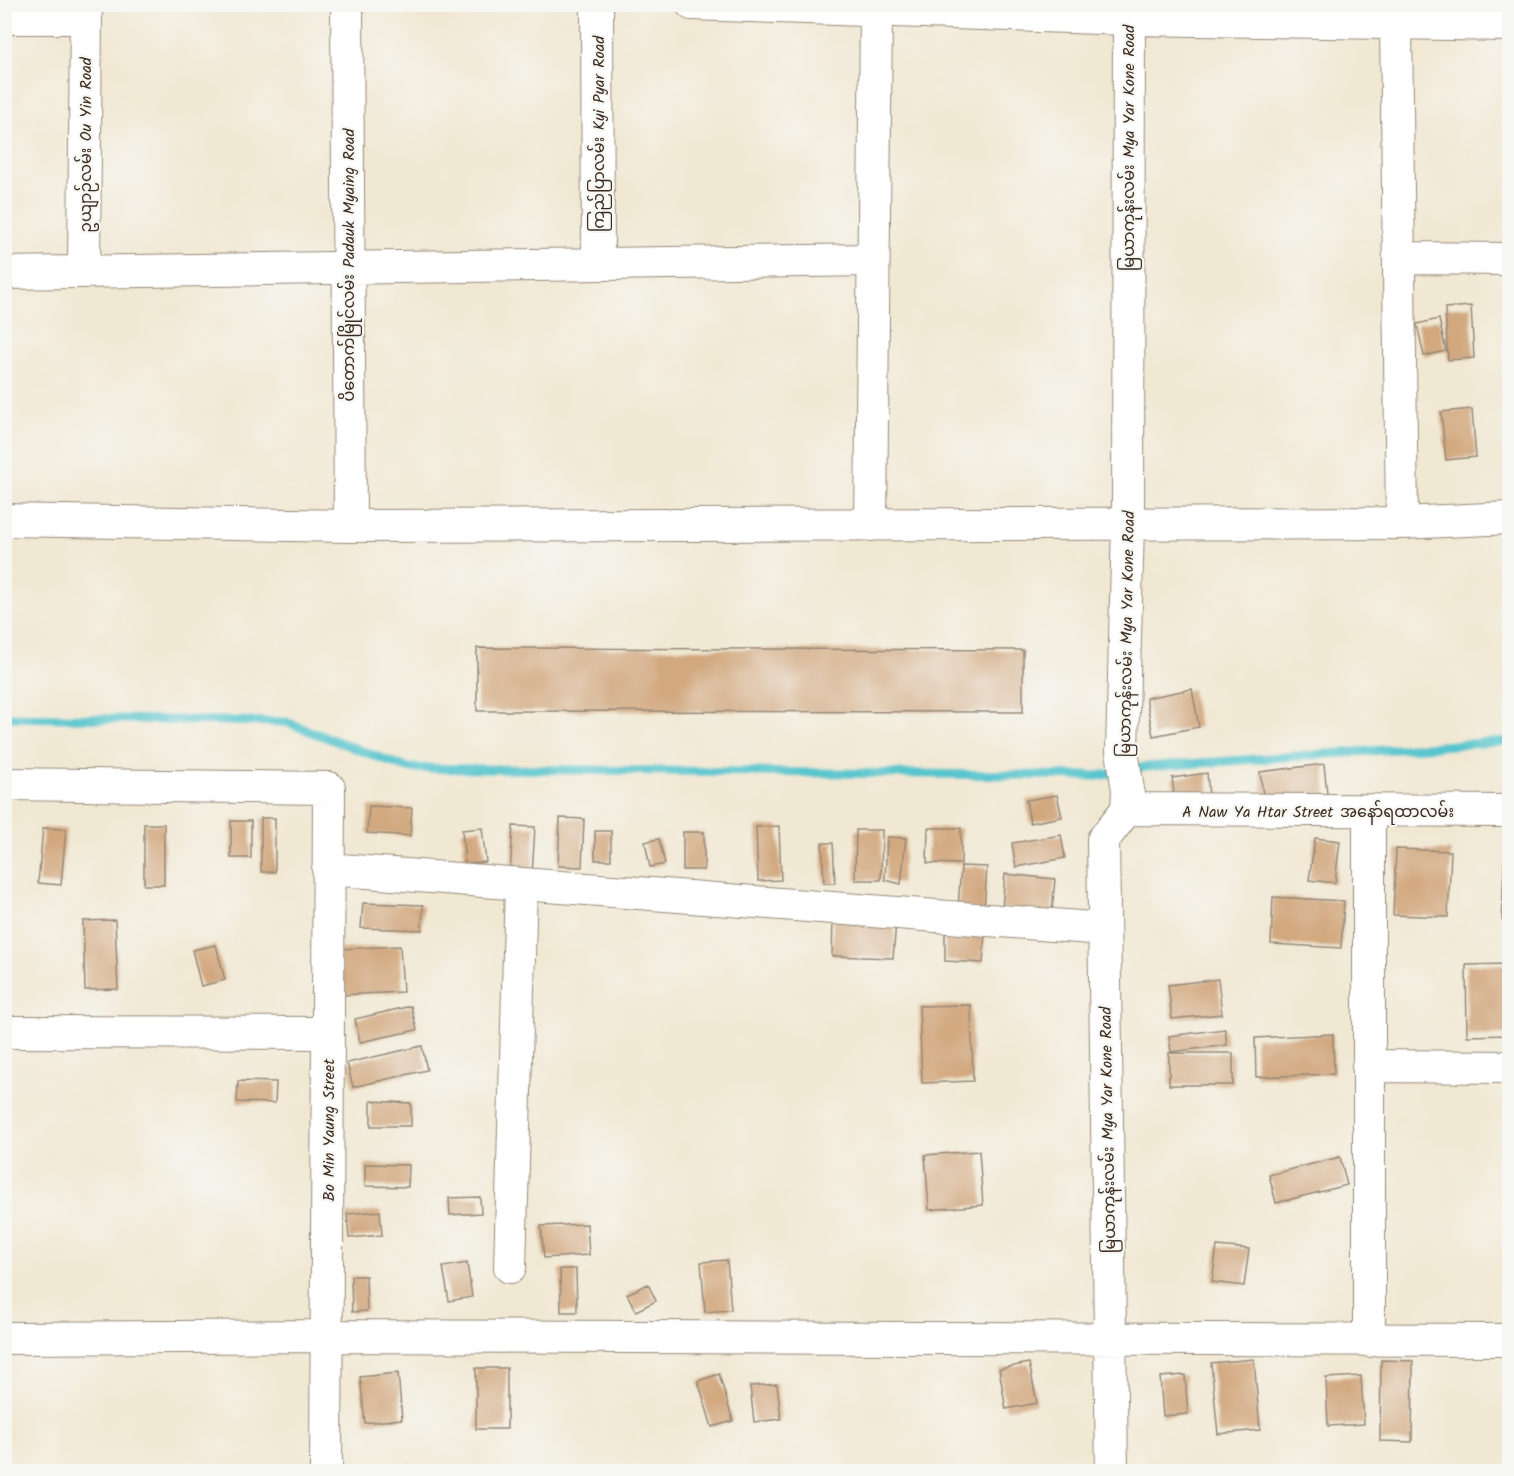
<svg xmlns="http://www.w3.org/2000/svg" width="1514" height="1476" font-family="Kalam,'Noto Sans Myanmar',sans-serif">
	<rect width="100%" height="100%" fill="#f6f6f2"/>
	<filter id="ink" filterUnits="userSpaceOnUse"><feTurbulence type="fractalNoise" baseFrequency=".0167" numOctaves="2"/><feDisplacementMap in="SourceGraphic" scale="12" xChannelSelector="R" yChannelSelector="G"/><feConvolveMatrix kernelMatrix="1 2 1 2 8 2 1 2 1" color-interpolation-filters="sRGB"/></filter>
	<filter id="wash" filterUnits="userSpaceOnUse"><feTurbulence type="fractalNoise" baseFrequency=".008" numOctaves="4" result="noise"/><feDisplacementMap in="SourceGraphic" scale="24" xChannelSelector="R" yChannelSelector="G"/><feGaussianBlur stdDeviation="1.35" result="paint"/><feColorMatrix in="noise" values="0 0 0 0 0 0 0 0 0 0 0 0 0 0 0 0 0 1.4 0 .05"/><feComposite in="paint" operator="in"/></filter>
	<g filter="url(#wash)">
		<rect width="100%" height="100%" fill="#f1e8d3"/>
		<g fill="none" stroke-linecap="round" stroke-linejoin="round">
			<path stroke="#57c5cd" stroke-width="9" d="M 4,717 L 286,722 L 407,768 L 1098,776 L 1144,767 L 1510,741"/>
		</g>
		<g id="blocks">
			<path fill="#d2a87f" d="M 1471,306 L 1474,358 L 1448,360 L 1445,308 Z
				M 1439,319 L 1446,351 L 1424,356 L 1417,324 Z
				M 1472,409 L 1476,457 L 1446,460 L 1441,412 Z
				M 477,648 L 1023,650 L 1023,712 L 477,711 Z
				M 1192,689 L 1199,727 L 1153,736 L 1146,698 Z
				M 1324,764 L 1327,794 L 1264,802 L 1260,772 Z
				M 1207,773 L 1209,796 L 1175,801 L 1172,778 Z
				M 1057,795 L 1062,817 L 1030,823 L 1026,800 Z
				M 369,806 L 412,808 L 410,836 L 367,833 Z
				M 261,818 L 275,818 L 275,872 L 261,872 Z
				M 560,818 L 584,819 L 582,867 L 558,866 Z
				M 231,821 L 251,821 L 251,858 L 231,858 Z
				M 144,824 L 164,824 L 164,885 L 144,885 Z
				M 513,826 L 535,827 L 532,875 L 510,874 Z
				M 779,826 L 781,880 L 758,881 L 756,827 Z
				M 43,828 L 66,829 L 61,885 L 38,883 Z
				M 482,828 L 486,862 L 465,864 L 462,830 Z
				M 928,828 L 961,828 L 961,864 L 927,863 Z
				M 856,830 L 882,830 L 881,880 L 855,880 Z
				M 595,831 L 611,831 L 611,860 L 595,860 Z
				M 683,832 L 704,832 L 704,870 L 683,870 Z
				M 1061,835 L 1065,858 L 1016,867 L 1012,843 Z
				M 887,837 L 906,838 L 901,884 L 885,880 Z
				M 1315,838 L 1340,841 L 1335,883 L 1309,880 Z
				M 659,839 L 665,864 L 650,867 L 645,842 Z
				M 822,843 L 833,843 L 835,883 L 824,883 Z
				M 1396,849 L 1451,851 L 1448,917 L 1393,915 Z
				M 1504,864 L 1510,864 L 1510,920 L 1502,920 Z
				M 961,866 L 987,867 L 984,910 L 958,908 Z
				M 1005,874 L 1055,879 L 1052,913 L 1002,908 Z
				M 1273,897 L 1344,901 L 1341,948 L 1271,944 Z
				M 363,903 L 423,905 L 422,930 L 361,928 Z
				M 833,918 L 896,923 L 893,958 L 832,956 Z
				M 115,920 L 118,989 L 85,990 L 83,921 Z
				M 945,928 L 985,931 L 983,963 L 945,961 Z
				M 216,945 L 225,980 L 201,986 L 192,950 Z
				M 400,946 L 403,992 L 341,995 L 339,949 Z
				M 1508,964 L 1509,1035 L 1467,1036 L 1466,965 Z
				M 1218,979 L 1222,1014 L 1172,1019 L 1168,985 Z
				M 971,1005 L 973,1081 L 922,1083 L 919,1006 Z
				M 411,1006 L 417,1030 L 360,1042 L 355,1019 Z
				M 1225,1029 L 1227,1045 L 1171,1052 L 1169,1036 Z
				M 1333,1034 L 1334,1074 L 1256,1077 L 1255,1038 Z
				M 422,1046 L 427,1070 L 353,1087 L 347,1063 Z
				M 1169,1053 L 1233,1053 L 1233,1085 L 1169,1085 Z
				M 238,1081 L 276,1082 L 275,1103 L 237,1102 Z
				M 371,1101 L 411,1103 L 411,1126 L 371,1126 Z
				M 979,1151 L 983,1205 L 929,1210 L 925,1155 Z
				M 1340,1157 L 1347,1185 L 1276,1203 L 1269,1175 Z
				M 365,1164 L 409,1165 L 408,1187 L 365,1186 Z
				M 480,1197 L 481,1213 L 450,1215 L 449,1198 Z
				M 380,1211 L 382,1235 L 349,1238 L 347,1214 Z
				M 587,1224 L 589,1255 L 544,1258 L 541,1226 Z
				M 1217,1246 L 1249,1249 L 1244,1286 L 1212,1282 Z
				M 727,1260 L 731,1310 L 705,1312 L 701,1262 Z
				M 467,1263 L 472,1297 L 449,1301 L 443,1267 Z
				M 560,1269 L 576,1269 L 577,1312 L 561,1312 Z
				M 351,1276 L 366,1276 L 367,1311 L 352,1312 Z
				M 648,1284 L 656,1301 L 636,1311 L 627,1294 Z
				M 1254,1359 L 1260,1430 L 1218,1434 L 1211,1363 Z
				M 1381,1360 L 1413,1361 L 1412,1442 L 1380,1441 Z
				M 1029,1363 L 1037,1403 L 1006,1409 L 999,1369 Z
				M 476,1368 L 507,1368 L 507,1429 L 476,1429 Z
				M 398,1373 L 402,1419 L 365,1423 L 360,1377 Z
				M 719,1374 L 733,1421 L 712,1427 L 698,1381 Z
				M 1185,1375 L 1188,1414 L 1163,1416 L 1160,1377 Z
				M 1361,1376 L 1364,1424 L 1328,1426 L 1326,1378 Z
				M 777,1384 L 781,1419 L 754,1422 L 750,1386 Z
				M 408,1465 L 410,1472 L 384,1472 L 384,1471 Z"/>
		</g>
	</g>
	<g filter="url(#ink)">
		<use href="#blocks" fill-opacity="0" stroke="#968978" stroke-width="1.5"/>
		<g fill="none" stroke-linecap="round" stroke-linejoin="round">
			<g stroke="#968978" stroke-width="34">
				<path id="minor" d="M 347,4 L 350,526
					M 597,4 L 598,264
					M 692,4 L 1129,19 L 1510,25
					M 4,18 L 86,18
					M 1396,23 L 1402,523
					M 1399,258 L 1510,259
					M 84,272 L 86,4
					M 4,273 L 873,260
					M 4,520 L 350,526 L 1402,523 L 1510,518
					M 871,525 L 876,11
					M 4,784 L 329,788 L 326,1472
					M 1127,809 L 1510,811
					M 1369,812 L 1369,1341
					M 328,869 L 1104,929
					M 4,1032 L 328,1033
					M 1368,1066 L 1510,1067
					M 510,1267 L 521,885
					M 4,1338 L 327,1336 L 1510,1340
					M 1112,1472 L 1103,840 L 1127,809 L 1128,790 L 1122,751 L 1128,524 L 1129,4"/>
			</g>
			<use href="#minor" stroke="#fff" stroke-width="32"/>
		</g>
	</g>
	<g text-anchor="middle" stroke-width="4.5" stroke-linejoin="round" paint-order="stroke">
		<g font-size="16" fill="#3b2a1e" stroke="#f6f6f2">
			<text transform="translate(598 134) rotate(-90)" y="6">ကြည်ပြာလမ်း Kyi Pyar Road</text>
			<text transform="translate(85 145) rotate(-90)" y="6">ဥယျာဉ်လမ်း Ou Yin Road</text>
			<text transform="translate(1128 148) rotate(-90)" y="6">မြယာကုန်းလမ်း Mya Yar Kone Road</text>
			<text transform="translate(348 265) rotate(-90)" y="6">ပိတောက်မြိုင်လမ်း Padauk Myaing Road</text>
			<text transform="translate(1126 634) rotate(-89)" y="6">မြယာကုန်းလမ်း Mya Yar Kone Road</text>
			<text x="1318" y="817">A Naw Ya Htar Street အနော်ရထာလမ်း</text>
			<text transform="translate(328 1130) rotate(-90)" y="6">Bo Min Yaung Street</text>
			<text transform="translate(1107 1130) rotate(-91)" y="6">မြယာကုန်းလမ်း Mya Yar Kone Road</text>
		</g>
	</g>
	<rect width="1514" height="1476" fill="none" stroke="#f6f6f2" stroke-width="24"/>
</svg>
